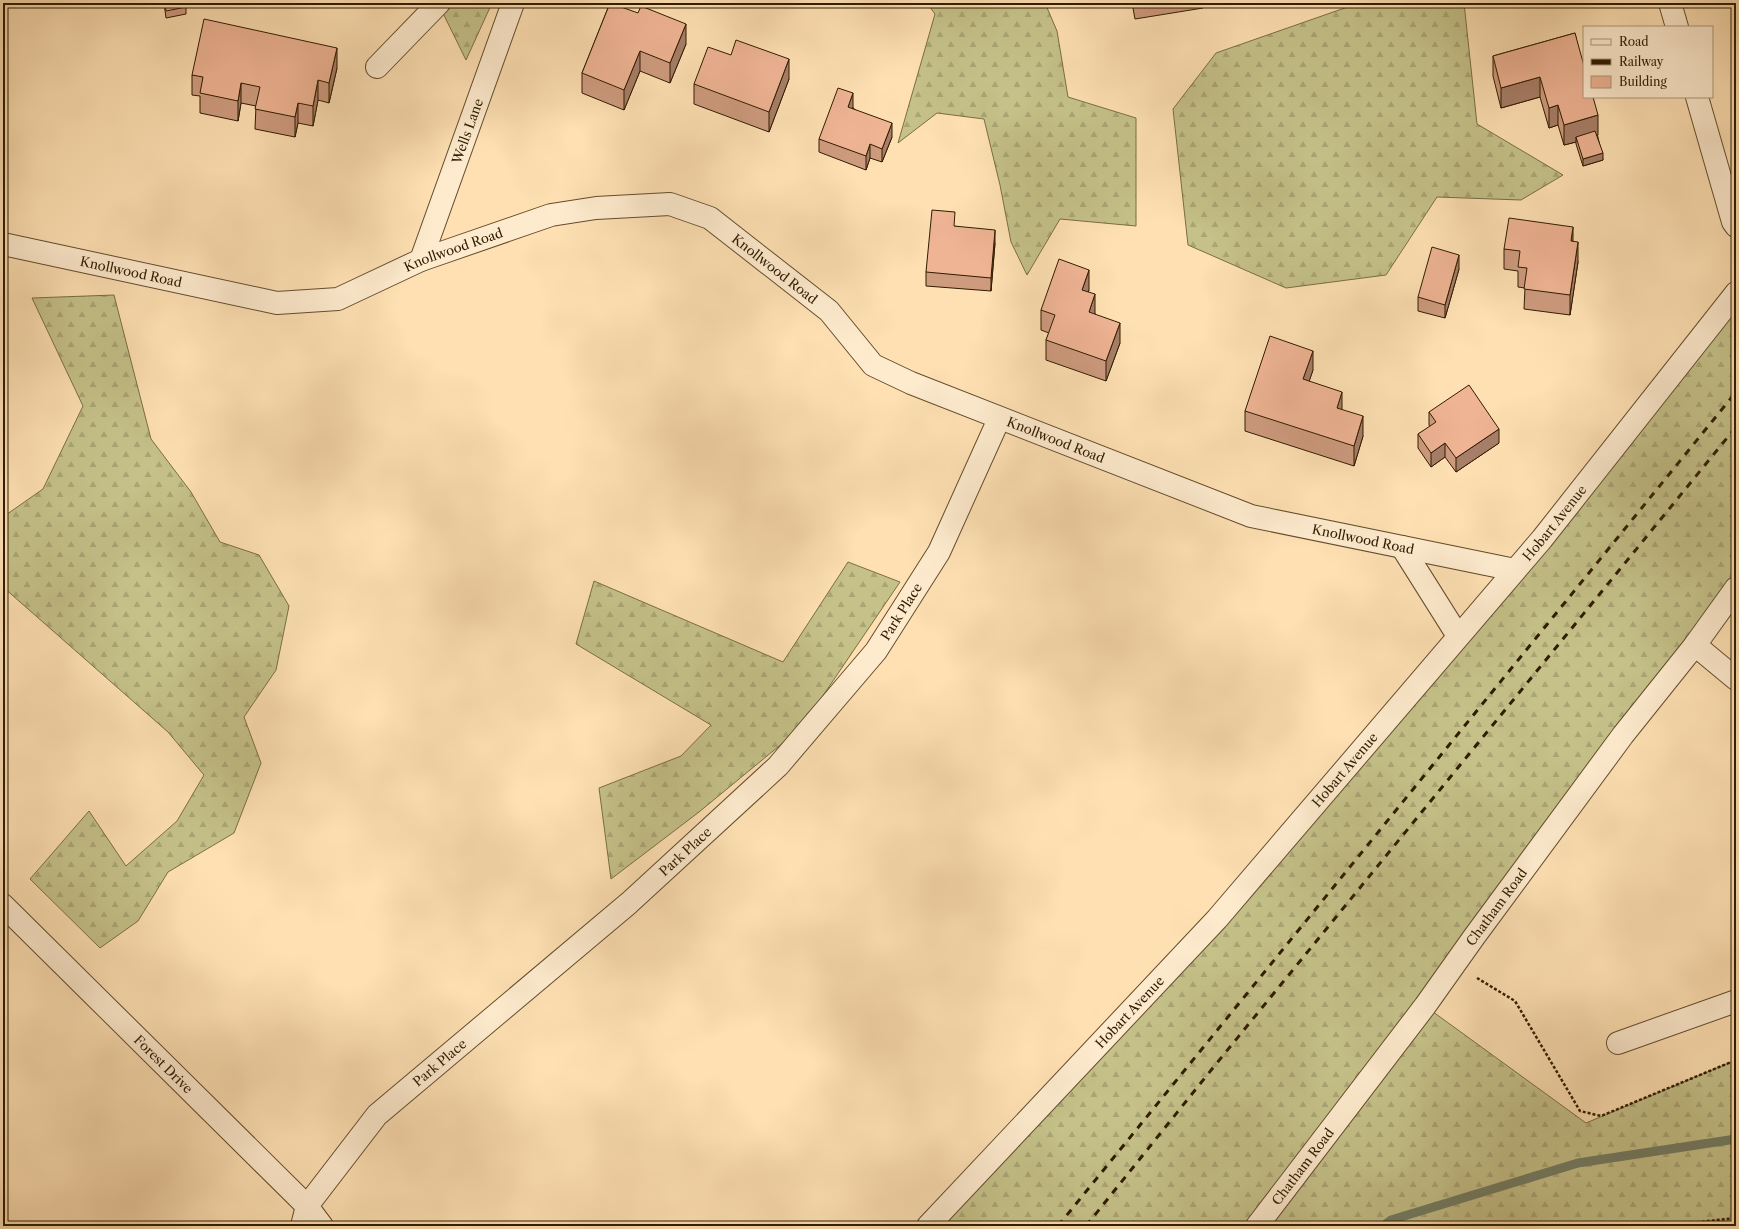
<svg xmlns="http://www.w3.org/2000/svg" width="1739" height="1229" font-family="'Libre Caslon Text',serif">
	<defs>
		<pattern id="forest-firs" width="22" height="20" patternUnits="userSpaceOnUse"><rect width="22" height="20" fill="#c5c189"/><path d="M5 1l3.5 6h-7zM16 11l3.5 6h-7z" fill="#aaa574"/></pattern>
	</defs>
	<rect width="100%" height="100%" fill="#fee0b3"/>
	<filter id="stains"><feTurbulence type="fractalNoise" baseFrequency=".005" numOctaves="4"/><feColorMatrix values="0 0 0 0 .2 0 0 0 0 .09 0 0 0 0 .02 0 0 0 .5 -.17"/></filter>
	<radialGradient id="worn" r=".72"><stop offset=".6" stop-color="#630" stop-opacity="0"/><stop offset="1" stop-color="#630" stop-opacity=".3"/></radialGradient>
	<path fill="url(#forest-firs)" stroke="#7a6e44" d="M 438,3 L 492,3 L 466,60 Z
		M 927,3 L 1045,3 L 1057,31 L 1068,97 L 1136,118 L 1136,226 L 1060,219 L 1027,275 L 1011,242 L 1000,185 L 984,119 L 937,113 L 898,143 L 935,14 Z
		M 1359,3 L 1464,3 L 1477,124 L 1563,175 L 1521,200 L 1437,197 L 1386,275 L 1286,288 L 1188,245 L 1173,109 L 1216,53 Z
		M 114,295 L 151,439 L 191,492 L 220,542 L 259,555 L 289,606 L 276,670 L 244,717 L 261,763 L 234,833 L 168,872 L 138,921 L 100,948 L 30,879 L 89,811 L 126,866 L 177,821 L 204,775 L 168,732 L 3,587 L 3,517 L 43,489 L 83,406 L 32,298 Z
		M 1736,296 L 1736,604 L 1425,1006 L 1586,1123 L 1736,1060 L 1736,1226 L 944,1226 Z
		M 848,562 L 900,582 L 801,728 L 699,812 L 611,879 L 599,788 L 681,756 L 711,725 L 576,644 L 594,581 L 783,662 Z"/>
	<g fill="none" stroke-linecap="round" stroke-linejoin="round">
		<path stroke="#737d65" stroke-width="9" d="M 1383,1226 L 1391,1220 L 1578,1163 L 1736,1139"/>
		<g stroke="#644d2d" stroke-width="24">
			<g id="minor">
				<path d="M 1670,3 L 1677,27"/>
				<path d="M 377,67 L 439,3"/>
				<path d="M 1697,97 L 1733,222 L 1736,226"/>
				<path id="s1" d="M 3,244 L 277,303 L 338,299 L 421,260 L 551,215 L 596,208 L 670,204 L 710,218 L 829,311 L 873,365 L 911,383 L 1251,516 L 1515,570"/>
				<path id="s2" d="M 421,260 L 513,3"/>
				<path d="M 1402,547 L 1458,636"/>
				<path d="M 1695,645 L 1736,679"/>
				<path id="s3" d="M 3,905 L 307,1206 L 322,1226"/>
				<path d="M 1618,1043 L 1736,1001"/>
				<path id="s4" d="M 302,1226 L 307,1206 L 377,1115 L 629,903 L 778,766 L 876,651 L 939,552 L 999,419"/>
				<path id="s5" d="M 928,1226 L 1217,919 L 1542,539 L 1736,293"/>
				<path id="s6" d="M 1257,1226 L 1425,1006 L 1474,937 L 1623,735 L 1695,645 L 1736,588"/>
			</g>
		</g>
		<path stroke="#301c00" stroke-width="2.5" stroke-dasharray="3 2" stroke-linecap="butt" d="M 1477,978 L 1515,1001 L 1580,1111 L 1601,1116 L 1736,1060
			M 1662,1226 L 1736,1218"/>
		<use href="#minor" stroke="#feebce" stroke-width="22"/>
		<path stroke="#301c00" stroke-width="3" stroke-dasharray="7 7" stroke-linecap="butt" d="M 1058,1226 L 1736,392
			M 1086,1226 L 1212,1069 L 1736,427"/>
	</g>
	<path fill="#ce9b7f" stroke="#301c00" d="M 164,3 L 186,3 L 186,14 L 166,18 Z
		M 610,3 L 686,44 L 670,83 L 640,71 L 624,110 L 582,93 L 582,73 Z
		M 1132,3 L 1203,3 L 1203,8 L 1135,19 Z
		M 1575,33 L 1603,160 L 1583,166 L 1576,144 L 1576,142 L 1564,145 L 1558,125 L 1549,128 L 1540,97 L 1501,108 L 1493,76 L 1493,56 Z
		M 337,68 L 329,103 L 318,100 L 313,126 L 298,123 L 295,137 L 255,129 L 256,106 L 241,103 L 238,121 L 200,113 L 200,96 L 192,95 L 192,75 Z
		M 789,79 L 769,132 L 694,104 L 694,84 Z
		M 853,107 L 853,108 L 892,137 L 882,162 L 870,158 L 866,170 L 819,152 L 819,139 Z
		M 955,226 L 995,243 L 991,291 L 926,286 L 926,272 Z
		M 1573,241 L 1578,262 L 1570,315 L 1524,309 L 1525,288 L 1518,287 L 1518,271 L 1504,269 L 1504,249 Z
		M 1459,269 L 1445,318 L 1418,311 L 1418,297 Z
		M 1089,290 L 1088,292 L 1095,314 L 1120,343 L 1106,381 L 1046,360 L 1046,340 L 1049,333 L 1041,330 L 1041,310 Z
		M 1313,370 L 1309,381 L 1342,410 L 1363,436 L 1354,466 L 1245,431 L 1245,411 Z
		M 1429,412 L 1499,443 L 1456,472 L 1445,457 L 1431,467 L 1418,448 L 1418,434 L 1430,427 L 1429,425 Z"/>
	<path fill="#a77e68" stroke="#301c00" d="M 686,24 L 686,44 L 670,83 L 670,63 Z
		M 337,48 L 337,68 L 329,103 L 329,83 Z
		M 640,51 L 640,71 L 624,110 L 624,90 Z
		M 789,59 L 789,79 L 769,132 L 769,112 Z
		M 1540,77 L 1540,97 L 1501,108 L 1501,88 Z
		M 318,80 L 318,100 L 313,126 L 313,106 Z
		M 241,83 L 241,103 L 238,121 L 238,101 Z
		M 853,93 L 853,107 L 848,120 L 848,107 Z
		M 298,103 L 298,123 L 295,137 L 295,117 Z
		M 1558,105 L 1558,125 L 1549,128 L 1549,108 Z
		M 1598,115 L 1598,135 L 1577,141 L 1576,137 L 1576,142 L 1564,145 L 1564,125 Z
		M 892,123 L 892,137 L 882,162 L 882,149 Z
		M 870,144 L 870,158 L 866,170 L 866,156 Z
		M 1603,153 L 1603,160 L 1583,166 L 1583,159 Z
		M 1573,227 L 1573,247 L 1571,241 Z
		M 995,230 L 995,243 L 991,291 L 991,278 Z
		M 1578,242 L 1578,262 L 1570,315 L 1570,295 Z
		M 1459,255 L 1459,269 L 1445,318 L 1445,305 Z
		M 1089,270 L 1089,290 L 1082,310 L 1082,290 Z
		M 1095,294 L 1095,314 L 1089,332 L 1089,312 Z
		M 1120,323 L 1120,343 L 1106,381 L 1106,361 Z
		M 1313,351 L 1313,370 L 1303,399 L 1303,379 Z
		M 1342,392 L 1342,412 L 1337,408 Z
		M 1363,416 L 1363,436 L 1354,466 L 1354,446 Z
		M 1499,429 L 1499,443 L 1456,472 L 1456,458 Z
		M 1445,443 L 1445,457 L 1431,467 L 1431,453 Z"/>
	<path fill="#efb494" stroke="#301c00" d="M 165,3 L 186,3 L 186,7 L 166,11 Z
		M 610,3 L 638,13 L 641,6 L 686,24 L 670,63 L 640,51 L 624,90 L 582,73 Z
		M 204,19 L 337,48 L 329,83 L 318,80 L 313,106 L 298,103 L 295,117 L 255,109 L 260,87 L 241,83 L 238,101 L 200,93 L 203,77 L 192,75 Z
		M 1575,33 L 1584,66 L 1584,97 L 1593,97 L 1598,115 L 1564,125 L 1558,105 L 1549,108 L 1540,77 L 1501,88 L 1493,56 Z
		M 736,40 L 789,59 L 769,112 L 694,84 L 708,47 L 731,55 Z
		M 838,88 L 853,93 L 848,107 L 892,123 L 882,149 L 870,144 L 866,156 L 819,139 Z
		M 1595,131 L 1603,153 L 1583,159 L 1576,137 Z
		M 932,210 L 955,212 L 954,226 L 995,230 L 991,278 L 926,272 Z
		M 1509,218 L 1573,227 L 1571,241 L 1578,242 L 1570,295 L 1524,289 L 1527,268 L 1518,267 L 1520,251 L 1504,249 Z
		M 1432,247 L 1459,255 L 1445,305 L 1418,297 Z
		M 1059,259 L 1089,270 L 1082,290 L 1095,294 L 1089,312 L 1120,323 L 1106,361 L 1046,340 L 1055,315 L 1041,310 Z
		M 1270,336 L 1313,351 L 1303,379 L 1342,392 L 1337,408 L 1363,416 L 1354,446 L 1245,411 Z
		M 1469,385 L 1499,429 L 1456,458 L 1445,443 L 1431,453 L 1418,434 L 1436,422 L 1429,412 Z"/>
	<g text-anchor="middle" stroke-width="3" stroke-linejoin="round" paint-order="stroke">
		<g font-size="13" fill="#301c00" stroke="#feebce">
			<text dy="5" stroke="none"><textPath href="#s2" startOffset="137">Wells Lane</textPath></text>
			<text dy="5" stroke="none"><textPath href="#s1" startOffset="467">Knollwood Road</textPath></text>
			<text dy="5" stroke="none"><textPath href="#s1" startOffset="815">Knollwood Road</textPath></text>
			<text dy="5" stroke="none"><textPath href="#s1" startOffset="131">Knollwood Road</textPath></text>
			<text dy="5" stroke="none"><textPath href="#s1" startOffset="1151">Knollwood Road</textPath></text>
			<text dy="5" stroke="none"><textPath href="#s5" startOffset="942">Hobart Avenue</textPath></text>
			<text dy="5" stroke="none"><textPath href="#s1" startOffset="1475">Knollwood Road</textPath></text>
			<text dy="5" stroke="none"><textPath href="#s4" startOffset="865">Park Place</textPath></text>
			<text dy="5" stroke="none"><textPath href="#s5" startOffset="618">Hobart Avenue</textPath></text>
			<text dy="5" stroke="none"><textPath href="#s4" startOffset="541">Park Place</textPath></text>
			<text dy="5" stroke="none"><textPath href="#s6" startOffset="399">Chatham Road</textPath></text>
			<text dy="5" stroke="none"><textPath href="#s5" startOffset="294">Hobart Avenue</textPath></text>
			<text dy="5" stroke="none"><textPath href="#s4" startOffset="217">Park Place</textPath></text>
			<text dy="5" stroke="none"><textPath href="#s3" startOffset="226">Forest Drive</textPath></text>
			<text dy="5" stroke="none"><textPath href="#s6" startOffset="75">Chatham Road</textPath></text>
		</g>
	</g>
	<rect width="1739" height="1229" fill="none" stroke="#fee0b3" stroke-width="16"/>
	<rect x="4" y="4" width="1731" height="1221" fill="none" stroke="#301c00" stroke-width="2"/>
	<rect x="8" y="8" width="1723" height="1213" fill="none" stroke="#301c00"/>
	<rect x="1583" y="26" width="130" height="72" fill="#feebce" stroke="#ac987c"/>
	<rect x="1591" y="39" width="20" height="6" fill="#feebce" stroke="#ac987c"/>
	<text x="1619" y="46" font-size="12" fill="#301c00">Road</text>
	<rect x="1591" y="59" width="20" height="6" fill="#301c00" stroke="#ac987c"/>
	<text x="1619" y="66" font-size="12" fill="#301c00">Railway</text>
	<rect x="1591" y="76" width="20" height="12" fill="#efb494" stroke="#ac987c"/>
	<text x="1619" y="86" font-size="12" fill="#301c00">Building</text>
	<rect width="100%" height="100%" filter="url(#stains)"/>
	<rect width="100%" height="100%" fill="url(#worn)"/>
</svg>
